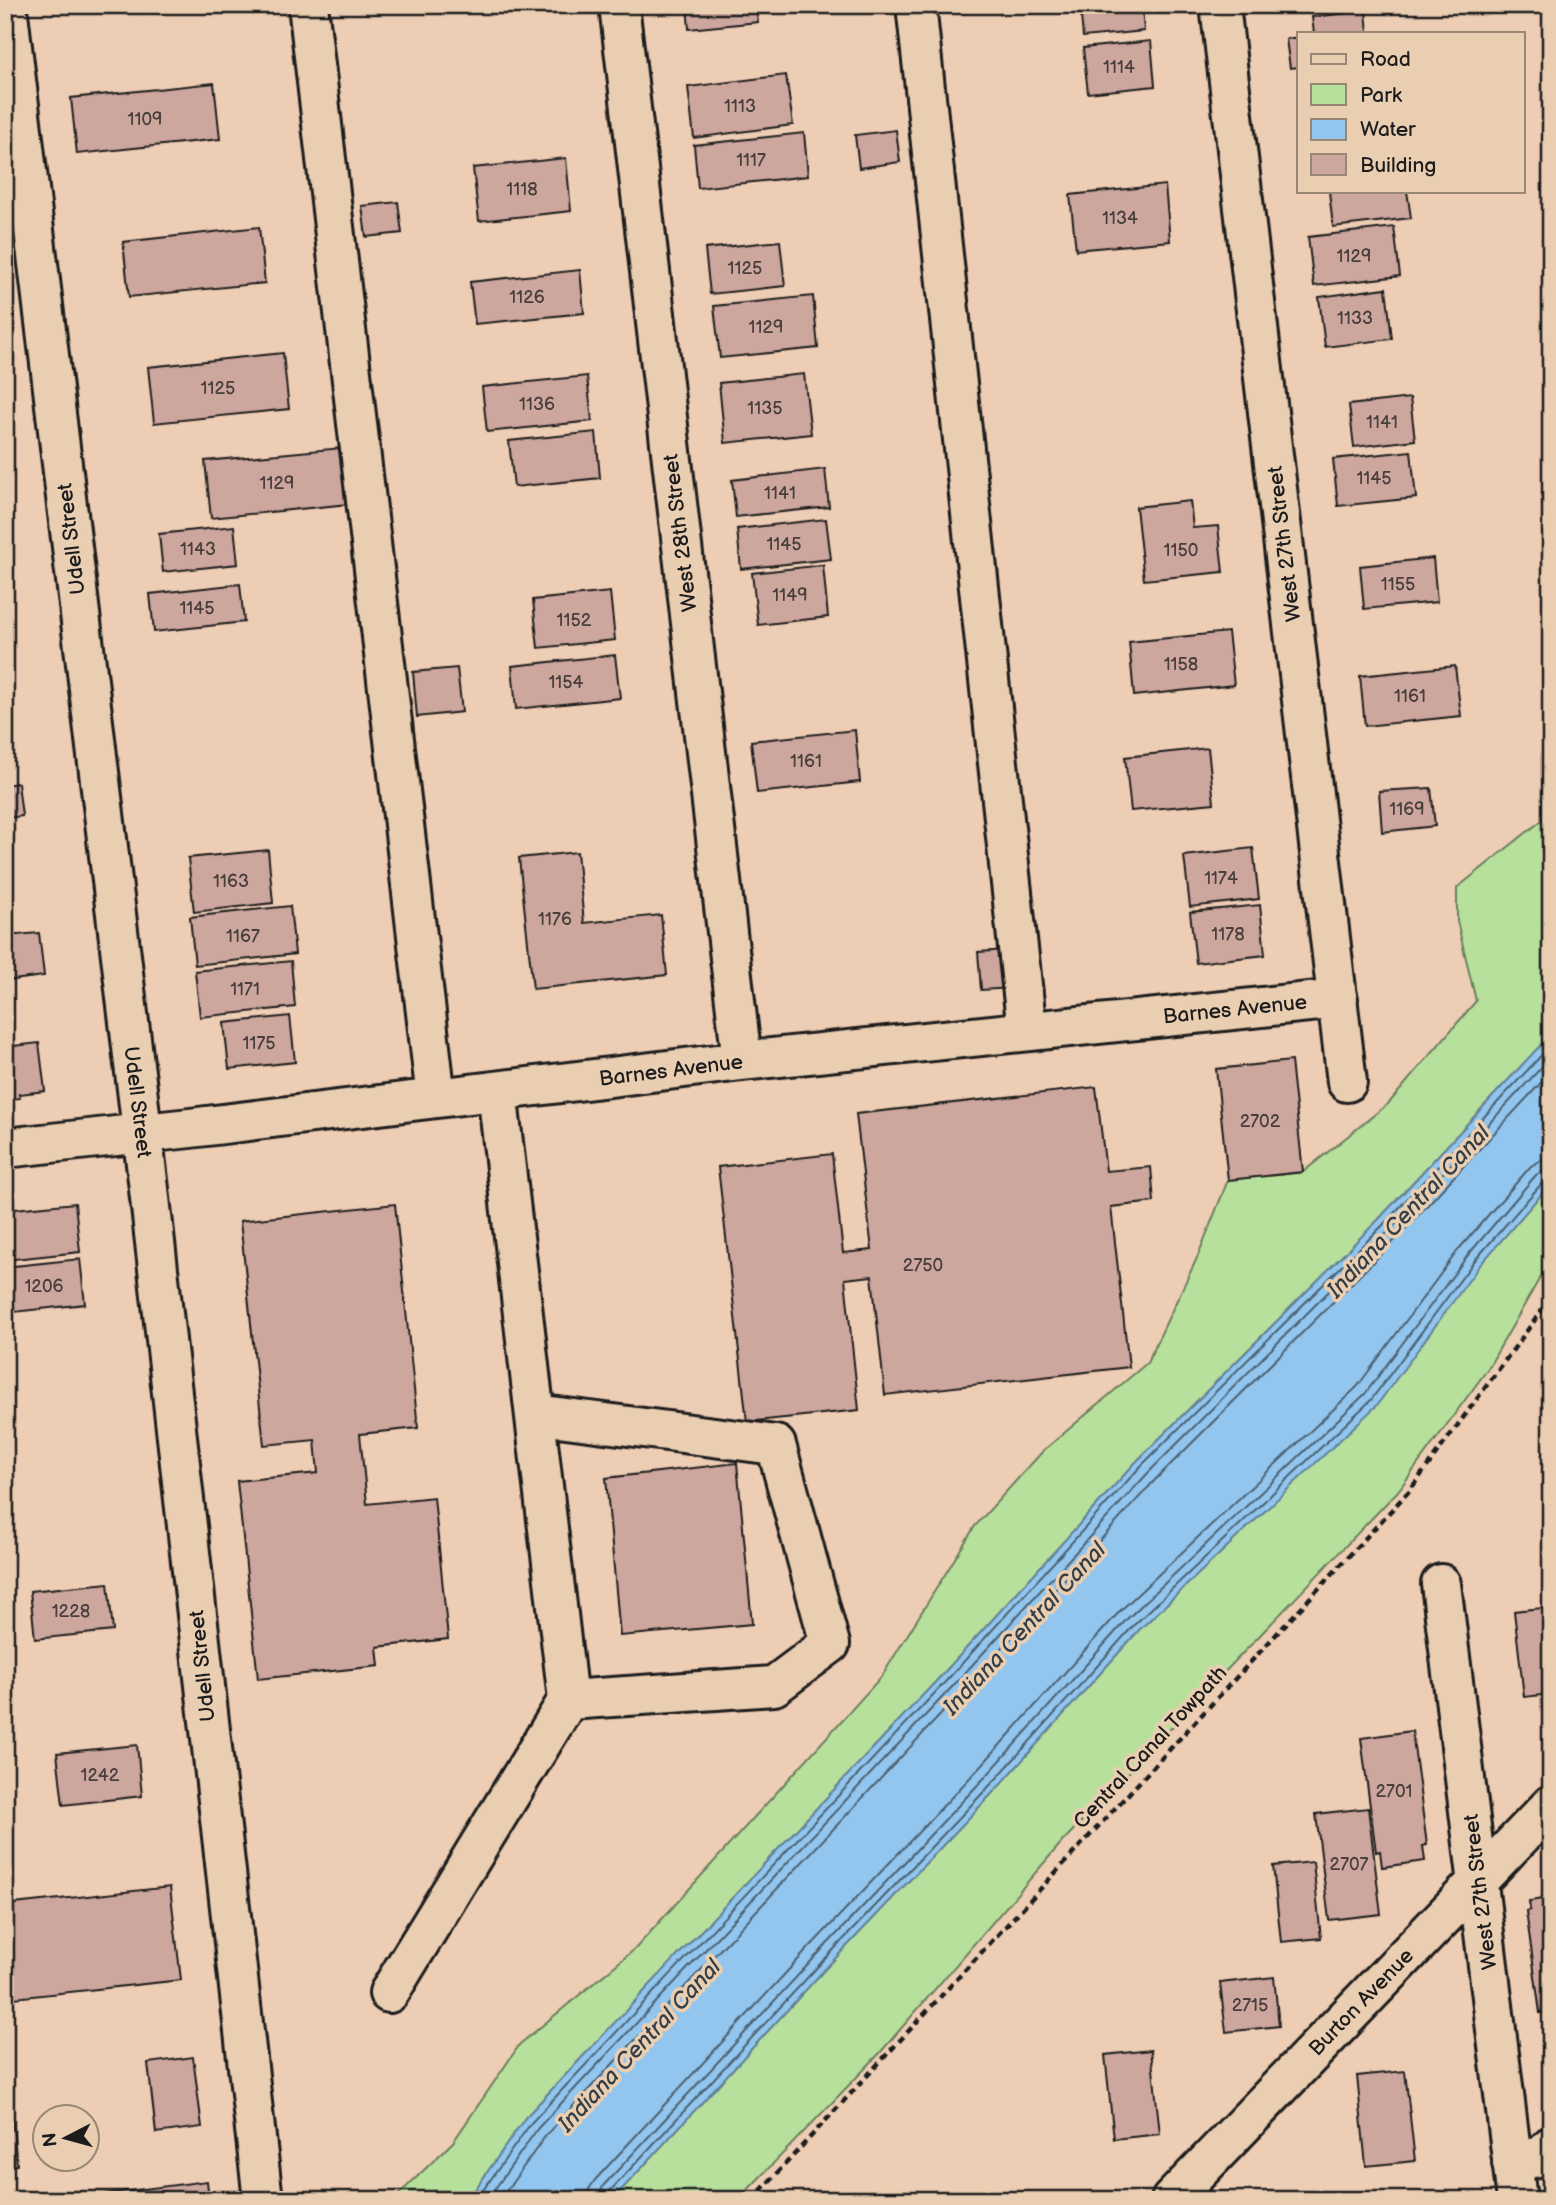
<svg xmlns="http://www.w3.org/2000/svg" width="1556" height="2205" font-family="'Balsamiq Sans',sans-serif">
	<rect width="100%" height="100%" fill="#eecdb5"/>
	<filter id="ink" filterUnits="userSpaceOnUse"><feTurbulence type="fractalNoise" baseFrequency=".0143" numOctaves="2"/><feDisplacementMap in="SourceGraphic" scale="14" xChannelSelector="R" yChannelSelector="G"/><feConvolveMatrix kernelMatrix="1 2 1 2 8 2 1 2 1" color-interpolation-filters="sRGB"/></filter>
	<g filter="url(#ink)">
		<path fill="#b7e09c" stroke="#6a7e5c" stroke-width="2" d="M 1551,813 L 1551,1034 L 1378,1220 L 1136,1462 L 942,1675 L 525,2118 L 468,2200 L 393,2200 L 453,2142 L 520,2044 L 635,1949 L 882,1676 L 975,1526 L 1043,1451 L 1147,1363 L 1197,1258 L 1228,1180 L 1303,1172 L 1389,1103 L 1476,1001 L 1457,921 L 1457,888 Z
			M 1551,1183 L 1551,1266 L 1541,1276 L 1487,1370 L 1398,1491 L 1062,1842 L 879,2054 L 738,2200 L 612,2200 L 826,1968 L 1002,1783 L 1139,1630 L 1267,1509 Z"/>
		<path fill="#92c6ef" stroke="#63829b" stroke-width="2" d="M 1551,1034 L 1551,1183 L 1480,1265 L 1377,1405 L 1139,1630 L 1002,1783 L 826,1968 L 612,2200 L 468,2200 L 525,2118 L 942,1675 L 1136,1462 L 1378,1220 Z"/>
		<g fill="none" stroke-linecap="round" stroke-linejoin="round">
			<path stroke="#4b6070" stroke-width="2" d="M 476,2200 L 531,2123 L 947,1680 L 1141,1466 L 1383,1225 L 1551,1045
				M 487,2200 L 538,2128 L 953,1686 L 1148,1473 L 1389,1231 L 1551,1057
				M 500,2200 L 546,2135 L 961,1693 L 1155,1480 L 1396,1239 L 1551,1072
				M 588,2200 L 589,2189 L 595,2180 L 807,1950 L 982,1765 L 1120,1611 L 1357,1387 L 1459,1249 L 1490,1213 L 1531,1166 L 1540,1161 L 1551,1160
				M 598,2200 L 603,2186 L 815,1957 L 990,1772 L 1127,1619 L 1365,1394 L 1468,1255 L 1536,1175 L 1543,1171 L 1551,1170
				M 607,2200 L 609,2192 L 821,1963 L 997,1778 L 1134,1625 L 1371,1400 L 1475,1260 L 1543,1182 L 1551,1179"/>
		</g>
		<path fill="#cda79e" stroke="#1c1c1c" stroke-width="2" d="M 687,5 L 756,5 L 758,22 L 689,29 Z
			M 1080,5 L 1142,5 L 1144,31 L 1083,37 Z
			M 1366,11 L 1368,33 L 1314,33 L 1312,17 Z
			M 1299,37 L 1299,67 L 1290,68 L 1286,39 Z
			M 1151,41 L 1155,86 L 1088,93 L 1083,48 Z
			M 786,75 L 793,125 L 694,138 L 688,87 Z
			M 214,83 L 220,139 L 77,154 L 71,98 Z
			M 896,130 L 900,162 L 859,168 L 855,135 Z
			M 804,133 L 808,176 L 698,188 L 694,145 Z
			M 566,158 L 571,211 L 479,221 L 473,168 Z
			M 1165,185 L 1170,241 L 1076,250 L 1070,195 Z
			M 1329,191 L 1407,191 L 1411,218 L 1333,227 Z
			M 398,202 L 402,233 L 366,237 L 362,206 Z
			M 259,227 L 265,283 L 129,297 L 123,242 Z
			M 1394,227 L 1400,276 L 1314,286 L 1308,237 Z
			M 780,241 L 785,286 L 710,294 L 705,249 Z
			M 580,270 L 584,313 L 475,324 L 470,282 Z
			M 1386,288 L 1392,339 L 1325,347 L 1319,297 Z
			M 813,296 L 818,348 L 720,358 L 714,306 Z
			M 283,353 L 289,409 L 154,423 L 148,367 Z
			M 804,374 L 811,434 L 725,443 L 719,383 Z
			M 587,376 L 592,421 L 487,432 L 482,387 Z
			M 1410,398 L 1415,440 L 1354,447 L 1349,405 Z
			M 596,432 L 600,478 L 514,487 L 509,441 Z
			M 342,448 L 348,504 L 211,518 L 205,461 Z
			M 1411,451 L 1416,498 L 1338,506 L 1333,459 Z
			M 825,469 L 829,507 L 736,517 L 732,480 Z
			M 1190,501 L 1193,528 L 1218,526 L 1223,572 L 1144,580 L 1136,507 Z
			M 826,519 L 831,559 L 741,569 L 737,529 Z
			M 234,526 L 238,564 L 163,572 L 159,534 Z
			M 1433,558 L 1437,602 L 1364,609 L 1360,566 Z
			M 823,565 L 828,617 L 758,625 L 752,573 Z
			M 240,584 L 244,622 L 154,632 L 150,594 Z
			M 610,592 L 615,640 L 538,648 L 533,600 Z
			M 1228,632 L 1234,685 L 1134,696 L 1129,642 Z
			M 615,655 L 620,698 L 516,709 L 512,666 Z
			M 1455,666 L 1461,716 L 1365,726 L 1360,676 Z
			M 457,668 L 462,712 L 417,717 L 413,672 Z
			M 855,730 L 860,782 L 757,793 L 751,741 Z
			M 1208,748 L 1214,803 L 1131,811 L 1125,757 Z
			M 18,783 L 22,816 L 5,818 L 5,785 Z
			M 1431,788 L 1435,826 L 1382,832 L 1379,791 Z
			M 1253,848 L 1259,899 L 1190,907 L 1184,856 Z
			M 268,850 L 273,903 L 194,912 L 188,858 Z
			M 577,852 L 584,923 L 661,915 L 667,975 L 533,989 L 519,858 Z
			M 1260,905 L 1265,955 L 1196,963 L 1190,912 Z
			M 290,906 L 295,954 L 195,965 L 190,917 Z
			M 39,933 L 44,976 L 5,981 L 5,936 Z
			M 1008,950 L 1011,988 L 981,990 L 978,952 Z
			M 291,961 L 295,1007 L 200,1017 L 195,971 Z
			M 290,1016 L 295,1062 L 229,1069 L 224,1023 Z
			M 39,1043 L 45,1091 L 19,1094 L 20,1098 L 5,1100 L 5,1047 Z
			M 1291,1061 L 1303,1172 L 1228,1180 L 1216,1069 Z
			M 1096,1087 L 1106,1171 L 1151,1167 L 1154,1202 L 1111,1207 L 1129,1367 L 885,1395 L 872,1276 L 845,1279 L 859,1410 L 747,1422 L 718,1167 L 832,1154 L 843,1253 L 872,1250 L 856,1114 Z
			M 75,1203 L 80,1252 L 5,1260 L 5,1210 Z
			M 395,1204 L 418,1428 L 360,1434 L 367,1504 L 434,1497 L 448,1639 L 377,1647 L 379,1666 L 258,1679 L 237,1481 L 318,1473 L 315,1440 L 264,1445 L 240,1221 Z
			M 80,1259 L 85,1304 L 5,1313 L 5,1267 Z
			M 737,1463 L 752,1624 L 620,1636 L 606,1478 Z
			M 108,1583 L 113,1631 L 35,1639 L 30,1591 Z
			M 1551,1607 L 1551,1694 L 1524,1697 L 1514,1611 Z
			M 1412,1731 L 1427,1845 L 1423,1846 L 1425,1861 L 1382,1867 L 1380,1851 L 1376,1852 L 1361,1738 Z
			M 137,1745 L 142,1796 L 63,1805 L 57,1753 Z
			M 1368,1808 L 1381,1914 L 1329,1920 L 1316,1814 Z
			M 1313,1862 L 1321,1938 L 1281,1942 L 1273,1866 Z
			M 170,1887 L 181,1980 L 5,1999 L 5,1905 Z
			M 1551,1898 L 1551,2011 L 1540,2013 L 1526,1911 L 1530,1910 L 1529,1901 Z
			M 1274,1977 L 1279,2026 L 1226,2032 L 1220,1983 Z
			M 1151,2050 L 1160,2134 L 1114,2139 L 1105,2055 Z
			M 193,2057 L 202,2127 L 156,2133 L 148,2063 Z
			M 1405,2071 L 1415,2161 L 1366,2166 L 1357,2076 Z
			M 5,2079 L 8,2079 L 17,2165 L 5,2167 Z
			M 207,2181 L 209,2200 L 56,2200 Z"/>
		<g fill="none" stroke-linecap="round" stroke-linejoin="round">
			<g stroke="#1c1c1c" stroke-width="44">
				<path id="minor" d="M 7,5 L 149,1189 L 263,2200
					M 308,5 L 436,1098
					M 619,5 L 742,1061
					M 916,5 L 1027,1031
					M 1220,5 L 1347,1082
					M 5,1148 L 190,1128 L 742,1061 L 1338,999
					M 535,1414 L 776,1445 L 830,1644 L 774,1686 L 568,1700
					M 1441,1584 L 1517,2200
					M 389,1993 L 568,1700 L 497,1091
					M 1512,2163 L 1541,2156 L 1551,2146
					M 1171,2200 L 1551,1805"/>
			</g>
			<path stroke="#1c1c1c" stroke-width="4.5" stroke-dasharray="7 5" stroke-linecap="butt" d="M 752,2200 L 1410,1490 L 1551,1298"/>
			<use href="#minor" stroke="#eaceb1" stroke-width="38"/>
		</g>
	</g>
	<g text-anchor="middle" stroke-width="7" stroke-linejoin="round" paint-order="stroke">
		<g font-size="18" fill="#483f3c">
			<text x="1119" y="73">1114</text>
			<text x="740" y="112">1113</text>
			<text x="145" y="125">1109</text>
			<text x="751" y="166">1117</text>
			<text x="522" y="195">1118</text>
			<text x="1120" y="224">1134</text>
			<text x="1354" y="262">1129</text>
			<text x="745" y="274">1125</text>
			<text x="527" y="303">1126</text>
			<text x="1355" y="324">1133</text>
			<text x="766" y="333">1129</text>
			<text x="218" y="394">1125</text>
			<text x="537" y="410">1136</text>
			<text x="765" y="414">1135</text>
			<text x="1382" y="428">1141</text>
			<text x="1374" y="484">1145</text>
			<text x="277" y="489">1129</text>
			<text x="780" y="499">1141</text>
			<text x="784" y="550">1145</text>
			<text x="198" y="555">1143</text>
			<text x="1181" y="556">1150</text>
			<text x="1398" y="590">1155</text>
			<text x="790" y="601">1149</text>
			<text x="197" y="614">1145</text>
			<text x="574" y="626">1152</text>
			<text x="1181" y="670">1158</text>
			<text x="566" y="688">1154</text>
			<text x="1410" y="702">1161</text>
			<text x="806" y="767">1161</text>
			<text x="1407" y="815">1169</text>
			<text x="1221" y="884">1174</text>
			<text x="231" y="887">1163</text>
			<text x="555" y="925">1176</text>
			<text x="1228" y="940">1178</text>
			<text x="243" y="942">1167</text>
			<text x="245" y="995">1171</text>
			<text x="259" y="1049">1175</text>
			<text x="1260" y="1127">2702</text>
			<text x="923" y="1271">2750</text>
			<text x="44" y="1292">1206</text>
			<text x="71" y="1617">1228</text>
			<text x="100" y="1781">1242</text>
			<text x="1394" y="1797">2701</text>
			<text x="1349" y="1870">2707</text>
			<text x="1250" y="2011">2715</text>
		</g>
		<g font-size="21" fill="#1c1c1c" stroke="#eaceb1">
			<text transform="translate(680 533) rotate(-97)" y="7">West 28th Street</text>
			<text transform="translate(71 539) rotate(-97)" y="7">Udell Street</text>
			<text transform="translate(1284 544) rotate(-97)" y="7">West 27th Street</text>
			<text transform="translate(1235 1009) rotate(-6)" y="7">Barnes Avenue</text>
			<text transform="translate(671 1070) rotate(-7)" y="7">Barnes Avenue</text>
			<text transform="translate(138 1102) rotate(83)" y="7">Udell Street</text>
			<text transform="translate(202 1666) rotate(-96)" y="7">Udell Street</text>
			<text transform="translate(1150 1747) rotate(-47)" y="7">Central Canal Towpath</text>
			<text transform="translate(1480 1892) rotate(-97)" y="7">West 27th Street</text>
			<text transform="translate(1361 2002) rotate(-46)" y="7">Burton Avenue</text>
		</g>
		<g font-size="23" font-style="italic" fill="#343e46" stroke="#eaceb1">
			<text transform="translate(1408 1211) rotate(-47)" y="8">Indiana Central Canal</text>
			<text transform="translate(1024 1628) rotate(-47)" y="8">Indiana Central Canal</text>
			<text transform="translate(639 2045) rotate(-47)" y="8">Indiana Central Canal</text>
		</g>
	</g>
	<rect width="1556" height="2205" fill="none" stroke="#eaceb1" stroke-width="28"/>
	<rect x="14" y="14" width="1528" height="2177" fill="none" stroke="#1c1c1c" stroke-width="2.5" filter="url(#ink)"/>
	<rect x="1297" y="32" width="228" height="161" fill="#eaceb1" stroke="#988775" stroke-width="2"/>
	<rect x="1311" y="54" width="35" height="10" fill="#eaceb1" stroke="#988775" stroke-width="2"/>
	<text x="1360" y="66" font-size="21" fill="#1c1c1c">Road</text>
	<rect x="1311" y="84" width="35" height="21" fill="#b7e09c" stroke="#988775" stroke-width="2"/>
	<text x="1360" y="102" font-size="21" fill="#1c1c1c">Park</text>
	<rect x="1311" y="119" width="35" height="21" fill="#92c6ef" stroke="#988775" stroke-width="2"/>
	<text x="1360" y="136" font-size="21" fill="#1c1c1c">Water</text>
	<rect x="1311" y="154" width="35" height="21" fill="#cda79e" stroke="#988775" stroke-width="2"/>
	<text x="1360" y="172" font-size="21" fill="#1c1c1c">Building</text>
	<g transform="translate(66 2138) rotate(264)"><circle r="33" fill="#eaceb1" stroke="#988775" stroke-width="2"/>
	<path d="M0-5L12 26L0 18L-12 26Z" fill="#1c1c1c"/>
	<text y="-10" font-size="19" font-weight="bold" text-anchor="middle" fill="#1c1c1c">N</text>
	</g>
</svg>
